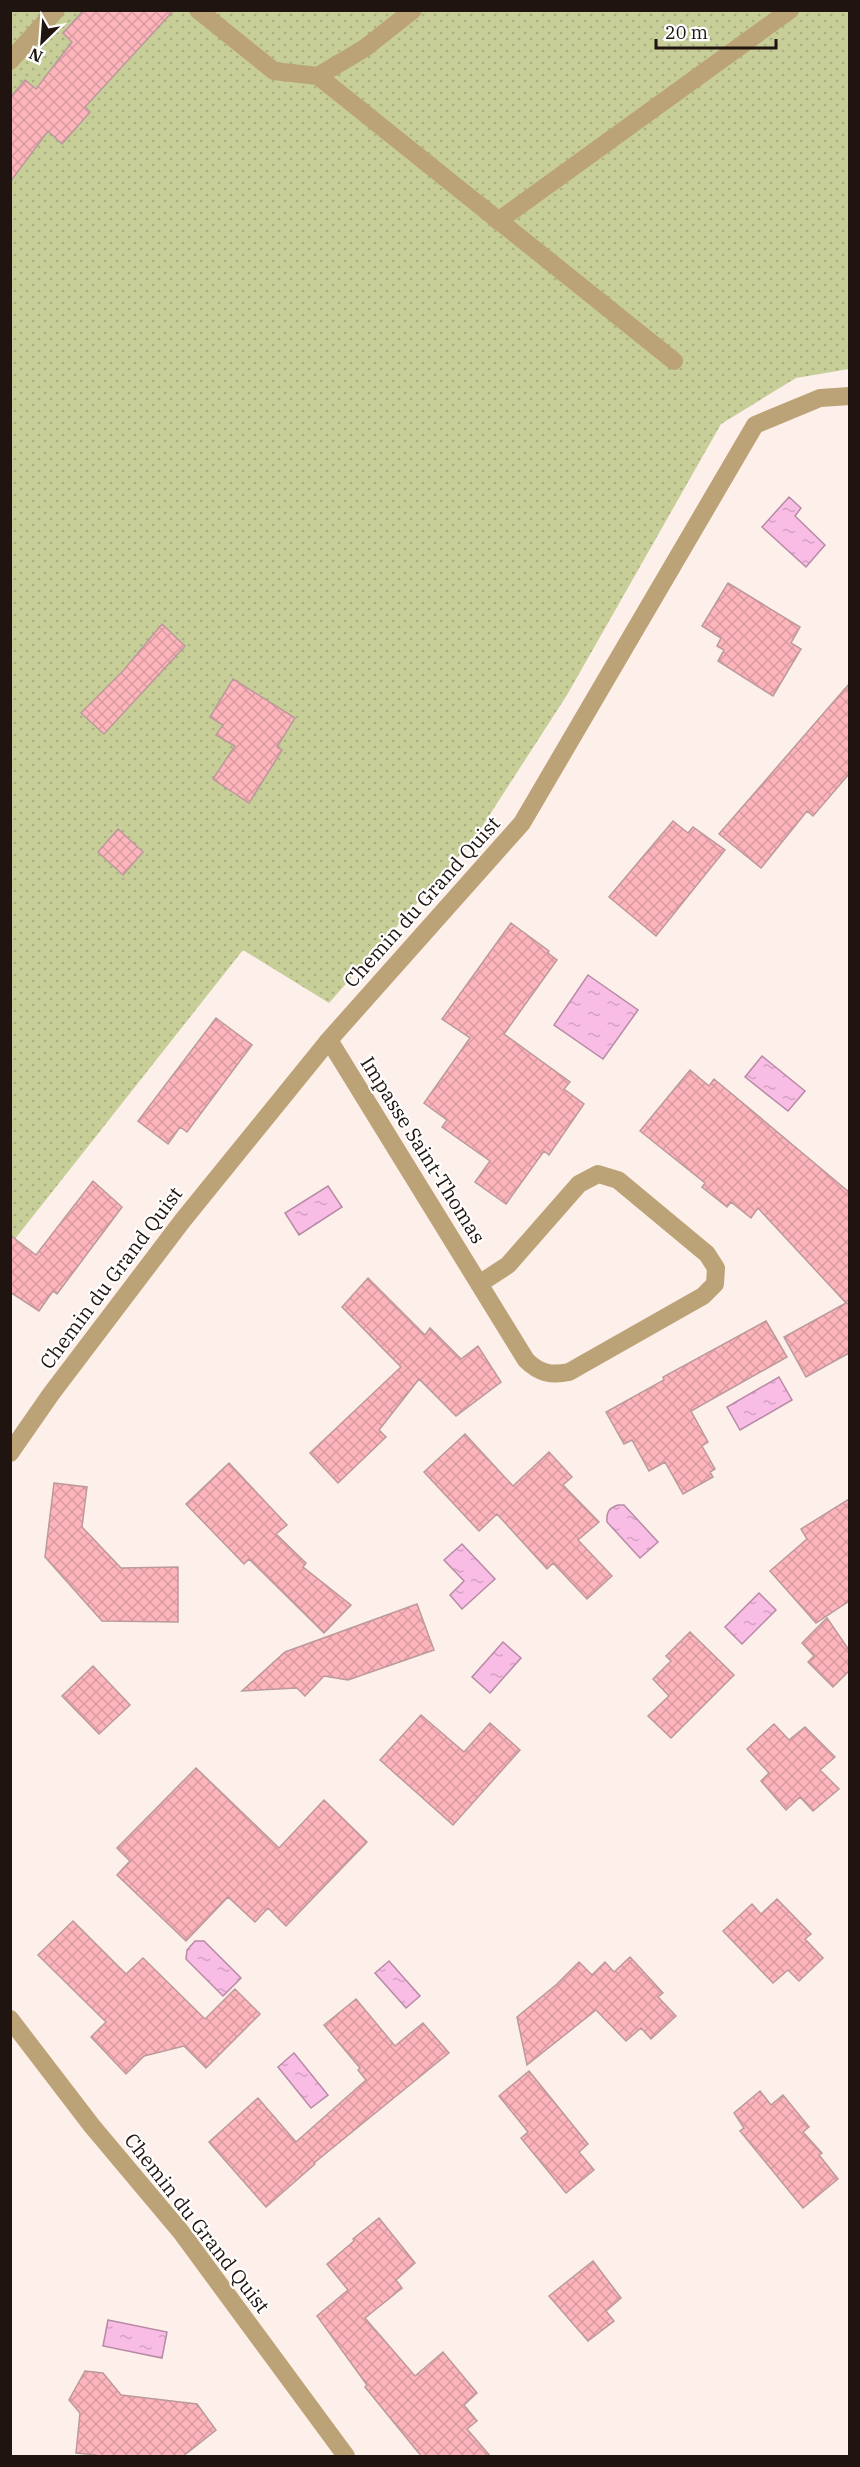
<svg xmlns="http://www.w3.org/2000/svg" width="860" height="2467" font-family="'IBM Plex Serif',serif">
	<defs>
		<pattern id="park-dots" width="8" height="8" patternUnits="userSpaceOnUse" patternTransform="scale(1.5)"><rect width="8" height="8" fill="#c7ce98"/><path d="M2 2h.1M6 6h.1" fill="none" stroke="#aab082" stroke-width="1.8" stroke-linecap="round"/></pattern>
		<pattern id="water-ripples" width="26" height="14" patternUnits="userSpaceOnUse" patternTransform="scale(1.5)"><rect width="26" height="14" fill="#f8bce5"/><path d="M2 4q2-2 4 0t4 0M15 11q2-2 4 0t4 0" fill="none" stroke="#d4a1c3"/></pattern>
		<pattern id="building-cross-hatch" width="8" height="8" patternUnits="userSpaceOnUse" patternTransform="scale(1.5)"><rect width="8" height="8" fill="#fdb4bb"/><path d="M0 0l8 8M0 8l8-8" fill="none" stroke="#d89aa0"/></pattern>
	</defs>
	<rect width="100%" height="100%" fill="#fdf0ea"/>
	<path fill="url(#park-dots)" d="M 11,11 L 849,11 L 849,369 L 796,378 L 721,424 L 567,695 L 474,839 L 329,1003 L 243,950 L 11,1244 Z"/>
	<path fill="url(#water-ripples)" stroke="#b78aa5" stroke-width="1.5" d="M 789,497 L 801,508 L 795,516 L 825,545 L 806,567 L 762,527 Z
		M 588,975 L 638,1010 L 603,1059 L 554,1025 Z
		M 762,1056 L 805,1091 L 788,1111 L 745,1077 Z
		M 328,1186 L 342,1207 L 299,1235 L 285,1213 Z
		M 779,1377 L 792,1400 L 740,1430 L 727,1407 Z
		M 618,1505 L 624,1505 L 658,1542 L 640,1558 L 607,1522 C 606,1512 609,1508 618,1505 Z
		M 462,1544 L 495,1579 L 462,1609 L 450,1595 L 464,1581 L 444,1560 Z
		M 759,1593 L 776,1610 L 742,1644 L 725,1627 Z
		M 503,1642 L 521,1658 L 490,1693 L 472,1677 Z
		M 195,1941 L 204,1941 L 241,1978 L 223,1996 L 186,1959 L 187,1950 Z
		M 389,1961 L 420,1996 L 406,2008 L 375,1973 Z
		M 294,2053 L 328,2095 L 311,2108 L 278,2067 Z
		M 108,2320 L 167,2332 L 162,2358 L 103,2346 Z"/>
	<path fill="url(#building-cross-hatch)" stroke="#bb999c" stroke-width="1.5" d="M 84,10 L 174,10 L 85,107 L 90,112 L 62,144 L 48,131 L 10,182 L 10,98 L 25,80 L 36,89 L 72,42 L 63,33 Z
		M 728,583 L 800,627 L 791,643 L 801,649 L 773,696 L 718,661 L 724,650 L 717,646 L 721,638 L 702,626 Z
		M 162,624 L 185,646 L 104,734 L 81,713 L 123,671 Z
		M 233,679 L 295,718 L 277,747 L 282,750 L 249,803 L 213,779 L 235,746 L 216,735 L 223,725 L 210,717 Z
		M 849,684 L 849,774 L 813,816 L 807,811 L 761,868 L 719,834 Z
		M 673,821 L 688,833 L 693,827 L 725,850 L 656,936 L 609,897 Z
		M 118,829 L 143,852 L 123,875 L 98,852 Z
		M 511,923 L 549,951 L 548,953 L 557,960 L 504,1034 L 570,1082 L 564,1089 L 584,1104 L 549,1155 L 544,1151 L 506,1204 L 475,1182 L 490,1161 L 442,1127 L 447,1120 L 424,1103 L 470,1038 L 442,1019 Z
		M 216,1018 L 252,1045 L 187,1132 L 180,1127 L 168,1144 L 138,1121 Z
		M 690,1070 L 709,1086 L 714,1079 L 849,1192 L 849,1353 L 806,1377 L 784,1337 L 846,1303 L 758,1208 L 751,1218 L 731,1202 L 727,1207 L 702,1187 L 705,1183 L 640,1131 Z
		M 93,1181 L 122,1207 L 57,1294 L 53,1291 L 39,1311 L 10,1292 L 10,1235 L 36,1255 Z
		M 368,1278 L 425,1335 L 430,1328 L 461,1359 L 478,1346 L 501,1382 L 456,1416 L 419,1379 L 379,1430 L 386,1437 L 338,1483 L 310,1453 L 401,1367 L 342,1307 Z
		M 766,1321 L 787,1357 L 691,1411 L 708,1442 L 702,1446 L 715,1469 L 710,1472 L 713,1477 L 683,1494 L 665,1462 L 649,1471 L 632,1440 L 624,1444 L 606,1412 L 664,1380 L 663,1377 Z
		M 465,1434 L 513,1486 L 549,1452 L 572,1477 L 563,1485 L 599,1522 L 578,1540 L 612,1576 L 587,1599 L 553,1563 L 547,1569 L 497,1514 L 479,1531 L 424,1472 Z
		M 229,1463 L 287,1525 L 276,1534 L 306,1563 L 303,1567 L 351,1605 L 324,1633 L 249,1559 L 244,1564 L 186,1504 Z
		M 54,1483 L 87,1487 L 82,1527 L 121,1568 L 178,1567 L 178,1622 L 102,1621 L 45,1557 Z
		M 849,1499 L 849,1601 L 816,1623 L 770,1571 L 807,1539 L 801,1529 Z
		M 417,1604 L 434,1650 L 348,1680 L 324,1676 L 305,1696 L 297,1688 L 242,1691 L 285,1652 Z
		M 827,1618 L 849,1650 L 849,1671 L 833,1687 L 808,1662 L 814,1656 L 802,1643 Z
		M 690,1632 L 734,1675 L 671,1738 L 648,1716 L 669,1696 L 653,1679 L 671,1661 L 666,1656 Z
		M 93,1666 L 130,1705 L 99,1734 L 62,1696 Z
		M 421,1715 L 464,1752 L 490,1723 L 520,1750 L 453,1825 L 380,1760 Z
		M 774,1724 L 789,1740 L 805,1727 L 835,1757 L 820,1770 L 839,1789 L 813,1811 L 800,1797 L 786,1810 L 761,1781 L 769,1773 L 747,1749 Z
		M 196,1768 L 279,1848 L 324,1800 L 367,1842 L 286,1926 L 268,1908 L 255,1922 L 228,1897 L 186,1941 L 117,1875 L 130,1861 L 117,1848 Z
		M 777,1899 L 811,1934 L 805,1939 L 823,1958 L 799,1981 L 788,1970 L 773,1983 L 723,1931 L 752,1904 L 761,1914 Z
		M 73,1921 L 126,1974 L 143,1958 L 205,2019 L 235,1989 L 260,2014 L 206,2068 L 184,2046 L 144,2056 L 126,2074 L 91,2037 L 106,2022 L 38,1955 Z
		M 630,1957 L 663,1993 L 658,1997 L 676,2016 L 651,2039 L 641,2028 L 626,2041 L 596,2010 L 527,2065 L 517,2017 L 557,1984 L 579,1962 L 592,1975 L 605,1962 L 614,1972 Z
		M 356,1999 L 395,2046 L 423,2023 L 449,2053 L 314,2163 L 315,2164 L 266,2207 L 209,2142 L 258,2098 L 296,2142 L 366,2080 L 358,2070 L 360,2068 L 324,2025 Z
		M 529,2071 L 588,2144 L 579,2152 L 594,2170 L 566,2193 L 521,2138 L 528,2132 L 499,2096 Z
		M 760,2091 L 771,2105 L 783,2095 L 809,2127 L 803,2132 L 822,2153 L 819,2155 L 838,2179 L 803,2208 L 740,2131 L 744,2128 L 734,2113 Z
		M 379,2218 L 415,2263 L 396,2280 L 402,2288 L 365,2318 L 415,2376 L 443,2352 L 477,2393 L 464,2405 L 477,2421 L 467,2429 L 491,2457 L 422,2457 L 365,2387 L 367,2385 L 317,2316 L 348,2290 L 327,2264 L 354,2241 L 353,2239 Z
		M 593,2261 L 621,2298 L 606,2311 L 614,2321 L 588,2341 L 549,2296 Z
		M 85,2371 L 103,2373 L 121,2395 L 197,2404 L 216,2430 L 182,2457 L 96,2457 L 96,2455 L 76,2453 L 80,2413 L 69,2400 Z"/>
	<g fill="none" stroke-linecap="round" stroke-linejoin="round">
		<path stroke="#bca277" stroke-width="18" d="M 198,10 L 274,71 L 318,76 L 365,48 L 413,10
			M 10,61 L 56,10
			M 318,76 L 674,361
			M 498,221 L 790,10"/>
		<path stroke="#bca277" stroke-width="18" d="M 329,1040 C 395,1147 460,1253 526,1360 C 539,1373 551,1376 569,1372 L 703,1296 L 715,1284 L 716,1268 L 707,1254 L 618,1180 L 598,1174 L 579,1184 L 508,1265 L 479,1284
			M 10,1453 L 51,1394 L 183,1220 L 329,1040 L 522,823 L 755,425 L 820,398 L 850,396
			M 10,2019 L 92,2126 L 181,2232 L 346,2456"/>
	</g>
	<g text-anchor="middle" stroke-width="4.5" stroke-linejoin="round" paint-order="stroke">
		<g font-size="20" fill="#1f140f" stroke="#fff">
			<text transform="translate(422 902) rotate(-48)" y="7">Chemin du Grand Quist</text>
			<text transform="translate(423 1150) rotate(58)" y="7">Impasse Saint-Thomas</text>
			<text transform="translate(111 1278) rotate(-53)" y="7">Chemin du Grand Quist</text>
			<text transform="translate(197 2223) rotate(52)" y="7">Chemin du Grand Quist</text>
		</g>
	</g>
	<rect width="860" height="2467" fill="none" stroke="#1f140f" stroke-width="24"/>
	<g transform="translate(42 42) rotate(205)" stroke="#ffffff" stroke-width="4.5" paint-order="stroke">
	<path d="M0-4.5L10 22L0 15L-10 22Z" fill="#1f140f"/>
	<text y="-9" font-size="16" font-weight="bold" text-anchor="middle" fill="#1f140f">N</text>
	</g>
	<path d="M656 39v9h120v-9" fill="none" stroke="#1f140f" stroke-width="3"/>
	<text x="665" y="39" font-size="18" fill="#1f140f" stroke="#ffffff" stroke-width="4.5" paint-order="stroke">20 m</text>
</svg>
